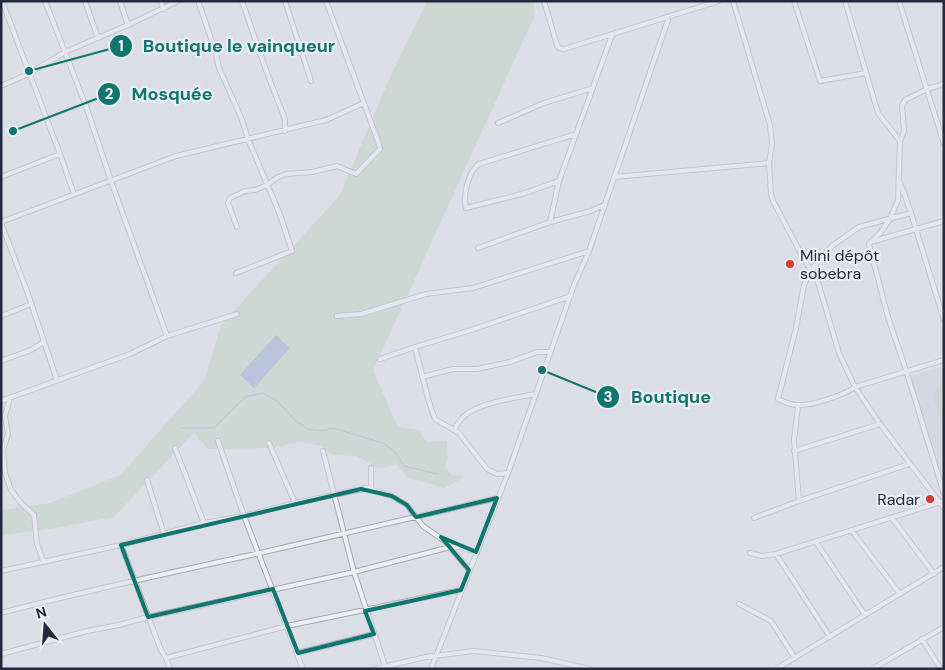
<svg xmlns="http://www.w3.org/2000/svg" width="945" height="670" font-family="'DM Sans',sans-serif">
	<rect width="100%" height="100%" fill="#dbdee7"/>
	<path fill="#cdd0dc" d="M 944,366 L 944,484 L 910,376 Z"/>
	<path fill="#bdd1bc" d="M 427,1 L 534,1 L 534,17 L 373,371 L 398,427 L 419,430 L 426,442 L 447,441 L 448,458 L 445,467 L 452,475 L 466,476 L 444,488 L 407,477 L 397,465 L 378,468 L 356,456 L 331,454 L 321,446 L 299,442 L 274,448 L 208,449 L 194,433 L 114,517 L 50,529 L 1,535 L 1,510 L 50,503 L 120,475 L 204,381 L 221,325 L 340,195 L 390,77 Z
		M 944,380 L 944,431 L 933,397 L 936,388 Z"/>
	<path fill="#93a4ca" d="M 276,335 L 290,348 L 254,388 L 240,375 Z"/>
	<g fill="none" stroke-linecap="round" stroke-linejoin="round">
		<path stroke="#93a4ca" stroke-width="1" d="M 181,428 L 214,428 L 245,397 L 263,393 L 277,401 L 296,421 L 308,429 L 322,431 L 333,428 L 383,443 L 395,452 L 404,466 L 438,474"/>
		<g stroke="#a4a8b4" stroke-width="6">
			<path id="street" d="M 2,1 L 60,154 L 74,194
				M 85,1 L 98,38
				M 120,1 L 128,25
				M 161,1 L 163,9
				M 198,1 L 215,50 L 219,68 L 241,117 L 248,139 L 279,212 L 292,251 L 236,273
				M 242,1 L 267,73 L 285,119 L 285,131
				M 285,1 L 311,81
				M 544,1 L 557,45 L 559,48 L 564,49 L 719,1
				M 733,1 L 770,125 L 772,143 L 769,163 L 771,194 L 773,201 L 805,261 L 818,282 L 839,353 L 855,387 L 880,424 L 944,508
				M 794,1 L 820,81 L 866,73
				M 845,1 L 878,113 L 900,141
				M 899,1 L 944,144
				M 944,84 L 927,89 L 905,100 L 902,106 L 904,131 L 900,141 L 898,200 L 890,219 L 881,232 L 869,244 L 888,317 L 906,370 L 944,494
				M 1,86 L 28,74 L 65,52 L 128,25 L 178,1
				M 498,123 L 544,103 L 593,88
				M 1,177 L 60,154
				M 614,177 L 769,163
				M 559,181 L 522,194 L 466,208 C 463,194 468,172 479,164 L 576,134
				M 899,181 L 903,190 L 911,213
				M 1,222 L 176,156 L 326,120 L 364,103
				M 550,222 L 559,181 L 612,35
				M 1,223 L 27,291 L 57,380
				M 237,227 L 228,203 L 230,198 L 245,191 L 255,190 L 267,185 L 278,177 L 286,174 L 312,172 L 337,166 L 356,174 L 380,149 L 378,141 L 326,1
				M 874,241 L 944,221
				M 478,248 L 550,222 L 591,211 L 604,205
				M 1,316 L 31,304
				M 337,316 L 361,314 L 426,294 L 473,288 L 589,251
				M 944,320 L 911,213 L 859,227 L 832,246 L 811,270 L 804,285 L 796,328 L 778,399 C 784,402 790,405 797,405 C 812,406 844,395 855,387 L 944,360
				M 167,336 L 237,314
				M 380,359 L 415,347
				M 1,361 L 31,350 L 44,342
				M 422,377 L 453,369 L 477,369 L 510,362 L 537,352 L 551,352
				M 10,398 L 5,416 L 8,434 L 3,450 L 5,473 L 11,490 L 21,503 L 34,515 L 37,544 L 43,560
				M 1,401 L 130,354 L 167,336 L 111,181 L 86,106 L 45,1
				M 798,406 L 794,440 L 799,501
				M 455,430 C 462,403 512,399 535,394
				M 218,441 L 244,516 L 303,669
				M 269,443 L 295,503
				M 175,448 L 204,523
				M 323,451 L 354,572 L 385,666
				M 794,451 L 880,424
				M 508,473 L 497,474 L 487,469 L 459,433 L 435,419 L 429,402 L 415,347 L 471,330 L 571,296
				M 147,480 L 164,534
				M 371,489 L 371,468
				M 754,518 L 799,501 L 909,464
				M 892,518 L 934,574
				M 852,531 L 900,594
				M 816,542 L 865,615
				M 121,545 L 161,650 L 166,658 L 170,669
				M 750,553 L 762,556 L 776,554 L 944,501
				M 776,554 L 830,637
				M 1,571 L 121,545 L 204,523 L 244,516 L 295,503 L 367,488 L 392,496 L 407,505 L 423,526 L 446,542 L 469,570
				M 739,604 L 771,621 L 795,658
				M 1,613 C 87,590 174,572 260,553 C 339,535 418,517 497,498
				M 922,639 L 941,669
				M 298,653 L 374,634
				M 1,654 L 87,631 L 119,625 L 148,617 L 354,572 L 450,547 L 461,547 L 476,552
				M 166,658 L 287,626 L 461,590
				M 374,669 L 426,657 L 474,651 L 541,658 L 590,669
				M 431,669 L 508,473 L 574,285 L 589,251 L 669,17
				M 776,669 L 944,567
				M 872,669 L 944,627"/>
		</g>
		<use href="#street" stroke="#eeeff5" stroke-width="4"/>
	</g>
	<path d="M0 0H945V670H0ZM 361,489 L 392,496 L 407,505 L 416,517 L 497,498 L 476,552 L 441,537 L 469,570 L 461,590 L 365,611 L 374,634 L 298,653 L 273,589 L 148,617 L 121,545 Z" fill="#dbdee7" fill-opacity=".55" fill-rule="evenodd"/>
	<path fill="none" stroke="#0f766e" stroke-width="4" stroke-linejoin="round" d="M 361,489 L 392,496 L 407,505 L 416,517 L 497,498 L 476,552 L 441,537 L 469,570 L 461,590 L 365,611 L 374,634 L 298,653 L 273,589 L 148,617 L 121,545 Z"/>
	<g fill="#d63b36" stroke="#ebedf5" stroke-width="2">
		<circle cx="790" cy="264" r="5"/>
		<circle cx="930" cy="499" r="5"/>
	</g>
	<g text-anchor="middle" stroke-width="4.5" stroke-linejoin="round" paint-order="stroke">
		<g font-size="16" fill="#24293e" stroke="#ebedf5" text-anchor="start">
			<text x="800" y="261">Mini dépôt<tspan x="800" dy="18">sobebra</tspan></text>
			<text x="920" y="505" text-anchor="end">Radar</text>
		</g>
	</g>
	<path fill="none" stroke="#0f766e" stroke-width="2" d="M29 71L121 46M13 131L109 94M542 370L608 397"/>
	<g fill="#0f766e" stroke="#ebedf5" stroke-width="2">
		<circle cx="29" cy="71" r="5"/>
		<circle cx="13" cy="131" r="5"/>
		<circle cx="542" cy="370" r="5"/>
		<circle cx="121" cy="46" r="12"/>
		<circle cx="109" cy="94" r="12"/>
		<circle cx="608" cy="397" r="12"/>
	</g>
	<g font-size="15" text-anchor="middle" font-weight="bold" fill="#fff">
		<text x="121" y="51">1</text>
		<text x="109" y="99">2</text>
		<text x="608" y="402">3</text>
	</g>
	<g font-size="18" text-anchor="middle" font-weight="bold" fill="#0f766e" stroke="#ebedf5" stroke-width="4.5" stroke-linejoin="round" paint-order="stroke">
		<text x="239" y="52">Boutique le vainqueur</text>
		<text x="172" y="100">Mosquée</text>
		<text x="671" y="403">Boutique</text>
	</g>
	<rect width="945" height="670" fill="none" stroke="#24293e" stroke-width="5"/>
	<g transform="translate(45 625) rotate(343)" stroke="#ebedf5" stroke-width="4" paint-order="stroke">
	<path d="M0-4L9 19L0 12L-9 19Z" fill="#24293e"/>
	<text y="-8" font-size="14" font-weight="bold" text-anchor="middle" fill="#24293e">N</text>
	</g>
</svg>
